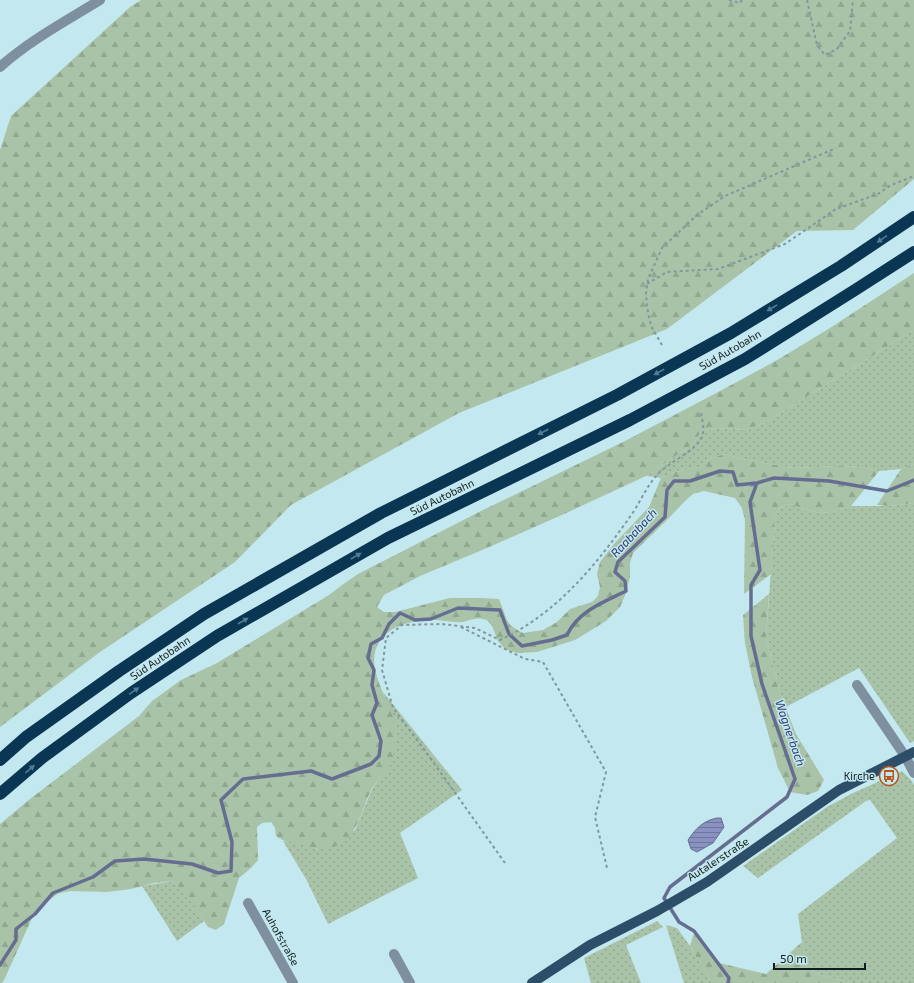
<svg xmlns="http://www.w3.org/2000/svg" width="914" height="983" font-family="'Exo 2',sans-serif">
	<defs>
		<pattern id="green-dots" width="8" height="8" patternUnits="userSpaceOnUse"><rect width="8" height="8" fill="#a9c3a8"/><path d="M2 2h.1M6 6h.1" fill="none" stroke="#90a790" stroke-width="1.8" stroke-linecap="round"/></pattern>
		<pattern id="forest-firs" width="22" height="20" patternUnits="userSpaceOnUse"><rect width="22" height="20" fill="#a9c3a8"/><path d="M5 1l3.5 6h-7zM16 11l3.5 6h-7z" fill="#90a790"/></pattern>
		<pattern id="water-rules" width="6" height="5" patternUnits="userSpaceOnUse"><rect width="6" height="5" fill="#8991c0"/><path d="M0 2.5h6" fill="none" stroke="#6f769c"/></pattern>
	</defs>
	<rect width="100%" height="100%" fill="#c4e8ef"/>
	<path fill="url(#green-dots)" d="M 914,330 L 914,464 L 901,469 L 879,471 L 862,467 L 835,466 L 793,468 L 743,459 L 725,454 L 711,458 L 699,467 L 671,473 L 661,478 L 646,476 L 693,444 L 701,432 L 718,428 L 747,430 L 766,422 Z
		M 914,503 L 914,741 L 910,743 L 859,668 L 786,707 L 781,696 L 766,637 L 775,518 L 780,507 L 792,504 L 805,510 L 822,513 L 836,511 L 851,506 L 889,506 Z
		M 383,692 L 462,790 L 400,833 L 418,878 L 328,924 L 306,879 L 283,841 L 304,844 L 317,849 L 355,830 L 373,787 L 389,767 L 397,735 L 394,722 Z
		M 902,771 L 911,780 L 914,785 L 914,983 L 850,983 L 813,973 L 802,942 L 798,914 L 897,838 L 870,800 L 866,801 L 758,878 L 743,866 L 827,807 L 851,794 Z
		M 173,881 L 189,896 L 204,921 L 177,941 L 142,886 Z
		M 657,921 L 663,927 L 626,945 L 641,983 L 591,983 L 584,958 Z
		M 666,925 L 677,928 L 690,946 L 712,983 L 684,983 Z"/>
	<path fill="url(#forest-firs)" d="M 141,0 L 914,0 L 914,179 L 853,230 L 797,231 L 667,329 L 459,413 L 291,505 L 235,562 L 100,652 L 0,727 L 0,150 L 11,116 L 130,7 Z
		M 914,273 L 914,330 L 766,422 L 747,430 L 718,428 L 701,432 L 693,444 L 646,476 L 564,514 L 487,548 L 420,576 L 384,595 L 377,607 L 384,612 L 395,612 L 450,598 L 482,598 L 499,599 L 507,620 L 511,626 L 523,633 L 543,630 L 557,622 L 570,609 L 592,602 L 598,596 L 600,587 L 597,574 L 600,562 L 614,544 L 649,507 L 661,478 L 671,473 L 699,467 L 711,458 L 725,454 L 743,459 L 793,468 L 835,466 L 862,467 L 879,471 L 851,506 L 836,511 L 822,513 L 805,510 L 792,504 L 780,507 L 775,518 L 771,574 L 744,594 L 745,520 L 742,508 L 735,498 L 704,491 L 693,494 L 685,501 L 667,520 L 633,553 L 630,563 L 630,577 L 626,593 L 620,607 L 606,621 L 575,640 L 537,652 L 517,653 L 505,649 L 498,641 L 492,626 L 487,620 C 483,619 479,618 475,619 C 471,619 467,621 463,622 C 453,623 443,620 433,620 C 415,620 389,625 379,642 C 362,670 395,705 397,734 C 397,744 394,758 389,767 C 385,775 377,780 372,788 C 359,815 356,849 319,849 C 314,849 309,846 304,845 C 293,842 285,843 276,836 L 275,828 L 271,822 L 262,823 L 257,827 L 258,860 L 251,868 L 239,878 L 224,924 L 216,930 L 208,927 L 188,896 L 173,881 L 154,883 L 131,889 L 107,892 L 71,891 L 59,893 L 45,903 L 33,916 L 5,978 L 2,983 L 0,983 L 0,824 L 30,799 L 139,716 L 152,701 L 181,680 L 217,663 L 329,595 L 342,585 L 358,574 L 481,511 L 625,441 L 720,391 L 779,359 L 830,328 Z
		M 914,464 L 914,503 L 889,506 L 877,505 L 901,469 Z
		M 769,594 L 766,637 L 781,696 L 796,734 L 824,780 L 818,791 L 807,795 L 790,792 L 778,768 L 752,677 L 745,643 L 743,615 Z
		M 694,933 L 719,963 L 766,974 L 802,942 L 813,973 L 850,983 L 712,983 L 690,946 Z"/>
	<path fill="url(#water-rules)" stroke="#656e90" d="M 717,818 L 721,818 L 724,827 L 713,843 L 697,852 L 691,849 L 688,840 C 696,828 703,821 717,818 Z"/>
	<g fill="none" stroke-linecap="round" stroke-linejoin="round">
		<path stroke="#656e90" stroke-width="3.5" d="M 0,965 L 16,940 L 16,929 L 35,914 L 53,893 L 93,877 L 115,861 L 144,859 L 192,864 L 218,873 L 231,871 L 232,842 L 221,800 L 243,779 L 311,771 L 332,779 L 371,764 L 379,756 L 381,741 L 372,715 L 377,703 L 372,685 L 374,670 L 368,658 L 371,644 L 382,638 L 389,624 L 400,613 L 415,620 L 431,619 L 458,608 L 500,610 L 509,634 L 522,646 L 552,640 L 567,635 C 578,611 604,602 626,591 L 625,581 L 615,572 L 618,562 L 665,517 L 667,490 L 674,481 L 690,481 L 720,471 L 733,472 L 737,485 L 757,483 L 774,478 L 829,481 L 887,491 L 914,480
			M 728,983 L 729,978 L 694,931 L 679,922 L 664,898 L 670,887 L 787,797 L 795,779 L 762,684 L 751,636 L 751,585 L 760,570 L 750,502 L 757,483"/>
		<path stroke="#7e999e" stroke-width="2" stroke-dasharray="3 3" stroke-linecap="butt" d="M 729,0 L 740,3 L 742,0
			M 807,0 L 817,45 L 825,55 L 837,49 L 850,31 L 853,0
			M 647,284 L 667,272 L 718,269 L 785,244 L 836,209 L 878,194 L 891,185 L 914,176
			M 662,345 L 651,326 L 647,307 L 646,293 L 648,279 L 662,248 L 697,215 L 725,196 L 836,148
			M 461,627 L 525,659 L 543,662 L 606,772 L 595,817 L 607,868
			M 505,863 L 426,752 L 393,708 L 382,670 L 386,638 L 402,625 L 442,624 L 475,628 L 500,640 C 558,613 598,563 634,511 C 642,498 648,484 659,473 C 669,462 698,450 702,436 C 705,429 702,419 701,412"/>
		<path stroke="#7e90a0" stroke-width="10" d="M 0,67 C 30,40 66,21 100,0
			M 857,685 L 905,756 L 914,773
			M 248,903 L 293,983
			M 394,954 L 410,983"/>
		<path stroke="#2c4e68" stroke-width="10" d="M 532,983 L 590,945 L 657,911 L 707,882 L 839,790 L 914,752"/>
		<path stroke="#0a3654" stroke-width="12" d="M 0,760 L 26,737 L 119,671 L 204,614 L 381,513 L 617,395 L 731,333 L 841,266 L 914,217
			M 0,794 L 42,758 L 131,693 L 217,636 L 388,538 L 630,420 L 745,359 L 855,290 L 914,252"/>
	</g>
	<defs><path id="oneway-solid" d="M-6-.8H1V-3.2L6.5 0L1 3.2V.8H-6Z"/></defs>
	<g fill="#547d92">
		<use href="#oneway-solid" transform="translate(882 239) rotate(146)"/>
		<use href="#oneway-solid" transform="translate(772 308) rotate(149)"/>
		<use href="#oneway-solid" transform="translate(659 372) rotate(151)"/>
		<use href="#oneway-solid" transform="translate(543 432) rotate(153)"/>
		<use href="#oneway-solid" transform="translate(356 556) rotate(-30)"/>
		<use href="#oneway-solid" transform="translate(243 621) rotate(-30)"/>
		<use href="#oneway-solid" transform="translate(134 691) rotate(-34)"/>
		<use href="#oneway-solid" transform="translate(30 769) rotate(-40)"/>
	</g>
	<defs>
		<g id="bus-ring" transform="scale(1)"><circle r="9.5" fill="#c4e8ef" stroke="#b8561c" stroke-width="1.5"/><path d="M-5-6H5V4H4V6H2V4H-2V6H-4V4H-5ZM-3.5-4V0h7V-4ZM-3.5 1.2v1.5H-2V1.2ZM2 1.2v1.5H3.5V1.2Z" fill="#b8561c"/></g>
	</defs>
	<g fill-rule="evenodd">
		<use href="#bus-ring" x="889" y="776"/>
	</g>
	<g text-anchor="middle" stroke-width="3" stroke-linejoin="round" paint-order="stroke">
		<g font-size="11" fill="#101d20" stroke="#c4e8ef">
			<text transform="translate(730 350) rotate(-30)" y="4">Süd Autobahn</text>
			<text transform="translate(442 497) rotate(-26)" y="4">Süd Autobahn</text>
			<text transform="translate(160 658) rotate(-34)" y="4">Süd Autobahn</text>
			<text transform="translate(718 859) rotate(-33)" y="4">Autalerstraße</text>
			<text transform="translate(281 937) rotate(61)" y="4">Auhofstraße</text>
		</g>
		<g font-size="11" fill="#101d20" stroke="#c4e8ef" text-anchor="end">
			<text x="875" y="780">Kirche</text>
		</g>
		<g font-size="12" font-style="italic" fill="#303671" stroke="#c4e8ef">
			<text transform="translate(634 533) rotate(-47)" y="4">Raababach</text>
			<text transform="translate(790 733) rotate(71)" y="4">Wagnerbach</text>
		</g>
	</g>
	<path d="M774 963v6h91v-6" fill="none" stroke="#101d20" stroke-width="2"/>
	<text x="780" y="963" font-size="12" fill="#101d20" stroke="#c4e8ef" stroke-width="3" paint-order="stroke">50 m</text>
</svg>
